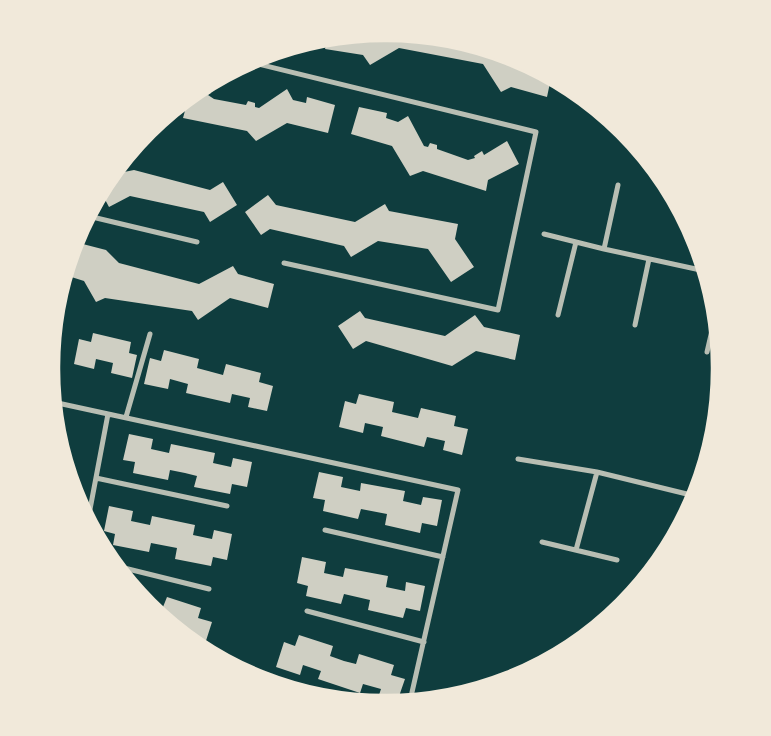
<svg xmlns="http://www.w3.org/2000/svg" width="771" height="736" font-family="'Exo 2',sans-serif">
	<rect width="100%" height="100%" fill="#0f3d3e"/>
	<path fill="#cfcfc3" d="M 386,33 L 451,39 L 510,57 L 512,61 L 521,62 L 551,78 L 547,97 L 511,87 L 501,92 L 483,64 L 399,48 L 370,65 L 363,55 L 325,49 L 328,38 Z
		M 206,85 L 211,93 L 208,95 L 214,99 L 246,105 L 248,101 L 255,103 L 255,107 L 259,108 L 287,89 L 293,100 L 306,103 L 307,97 L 335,105 L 328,133 L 287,123 L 256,141 L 247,131 L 183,118 L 186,107 L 183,102 Z
		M 359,107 L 387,113 L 386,118 L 398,122 L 408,116 L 424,146 L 428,147 L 430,143 L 437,145 L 437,149 L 468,160 L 475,158 L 474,156 L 482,151 L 484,155 L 507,141 L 519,164 L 488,180 L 486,191 L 423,171 L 410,176 L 392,146 L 351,134 Z
		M 120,165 L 124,172 L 134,170 L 210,190 L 223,182 L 237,205 L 210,222 L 204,212 L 130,196 L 109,207 L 101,192 L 107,181 Z
		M 268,195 L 276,205 L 355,222 L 385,204 L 389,211 L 458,224 L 455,239 L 474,267 L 451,282 L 428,249 L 378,241 L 351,257 L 344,246 L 270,229 L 261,235 L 245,212 Z
		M 75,242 L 106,250 L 119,263 L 199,284 L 233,266 L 238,274 L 274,284 L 268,308 L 230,298 L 198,320 L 192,311 L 105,298 L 96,302 L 84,281 L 65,275 Z
		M 360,311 L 365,318 L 445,336 L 475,315 L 484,327 L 520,335 L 515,360 L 476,351 L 452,366 L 366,341 L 353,349 L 338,326 Z
		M 93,333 L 131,342 L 129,353 L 137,355 L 132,378 L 111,373 L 113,363 L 96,359 L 94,369 L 74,364 L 79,339 L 91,342 Z
		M 164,350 L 199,359 L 197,368 L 223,375 L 226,364 L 261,373 L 259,382 L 273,386 L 267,411 L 248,407 L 250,398 L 232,394 L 230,403 L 186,393 L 188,384 L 170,379 L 168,389 L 144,384 L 150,358 L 161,361 Z
		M 359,394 L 394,402 L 392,412 L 418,418 L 421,408 L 456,416 L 454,426 L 468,429 L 462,455 L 443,450 L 445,441 L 427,437 L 424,447 L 381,436 L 383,427 L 365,423 L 363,433 L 339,427 L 345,401 L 356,404 Z
		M 129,434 L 153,439 L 151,449 L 169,453 L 171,444 L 215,453 L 213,463 L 231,467 L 233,458 L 252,462 L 247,487 L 232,484 L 230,494 L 194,487 L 197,476 L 185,473 L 170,470 L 168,480 L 133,473 L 135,462 L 123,460 Z
		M 319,472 L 343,477 L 341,487 L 360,491 L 361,483 L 405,491 L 403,501 L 421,505 L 423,497 L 442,500 L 437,526 L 422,523 L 420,533 L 385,525 L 387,514 L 361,509 L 358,519 L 323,511 L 325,500 L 313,498 Z
		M 109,506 L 133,511 L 131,521 L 150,525 L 152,516 L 195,525 L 193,535 L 212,539 L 214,530 L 232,534 L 227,560 L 213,557 L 211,566 L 175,559 L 177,548 L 151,543 L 149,552 L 113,545 L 115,534 L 104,531 Z
		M 302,557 L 326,562 L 324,573 L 343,577 L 345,568 L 388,576 L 386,587 L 405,591 L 406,582 L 425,586 L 420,611 L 406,608 L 403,618 L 368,610 L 370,600 L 344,594 L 341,604 L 306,596 L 308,586 L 297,583 Z
		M 167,597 L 201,608 L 198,618 L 212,622 L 204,647 L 195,644 L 187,637 L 188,632 L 176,628 L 145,601 L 163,607 Z
		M 299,635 L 333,646 L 330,656 L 344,661 L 356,664 L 359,654 L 394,665 L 391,675 L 405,679 L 397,702 L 393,703 L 378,698 L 381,689 L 363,684 L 360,693 L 318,679 L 321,671 L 303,665 L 300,675 L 276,667 L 284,642 L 295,646 Z"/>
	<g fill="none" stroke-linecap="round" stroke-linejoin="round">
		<path stroke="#b8beb3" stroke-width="5" d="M 250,62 L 536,132 L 498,310 L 284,263
			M 88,216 L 197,242
			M 544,234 L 604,249 L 705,271
			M 604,249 L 618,185
			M 558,315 L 576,242
			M 635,325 L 649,259
			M 707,352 L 716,313
			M 53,402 L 458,490 L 410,701
			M 126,417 L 150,334
			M 518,459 L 597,472 L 695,496
			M 96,478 L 227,506
			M 88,520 L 108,414
			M 325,530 L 443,557
			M 542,542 L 617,560
			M 576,550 L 597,472
			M 116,566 L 209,589
			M 307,611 L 424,642"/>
	</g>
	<path d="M0 0H771V736H0ZM385 41H386A326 326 0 0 1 712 367V369A326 326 0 0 1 386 695H385A326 326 0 0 1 59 369V367A326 326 0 0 1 385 41Z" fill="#f1e9da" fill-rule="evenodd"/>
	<path fill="none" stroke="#f1e9da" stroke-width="2.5" d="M385 41H386A326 326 0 0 1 712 367V369A326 326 0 0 1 386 695H385A326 326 0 0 1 59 369V367A326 326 0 0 1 385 41Z"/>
</svg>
